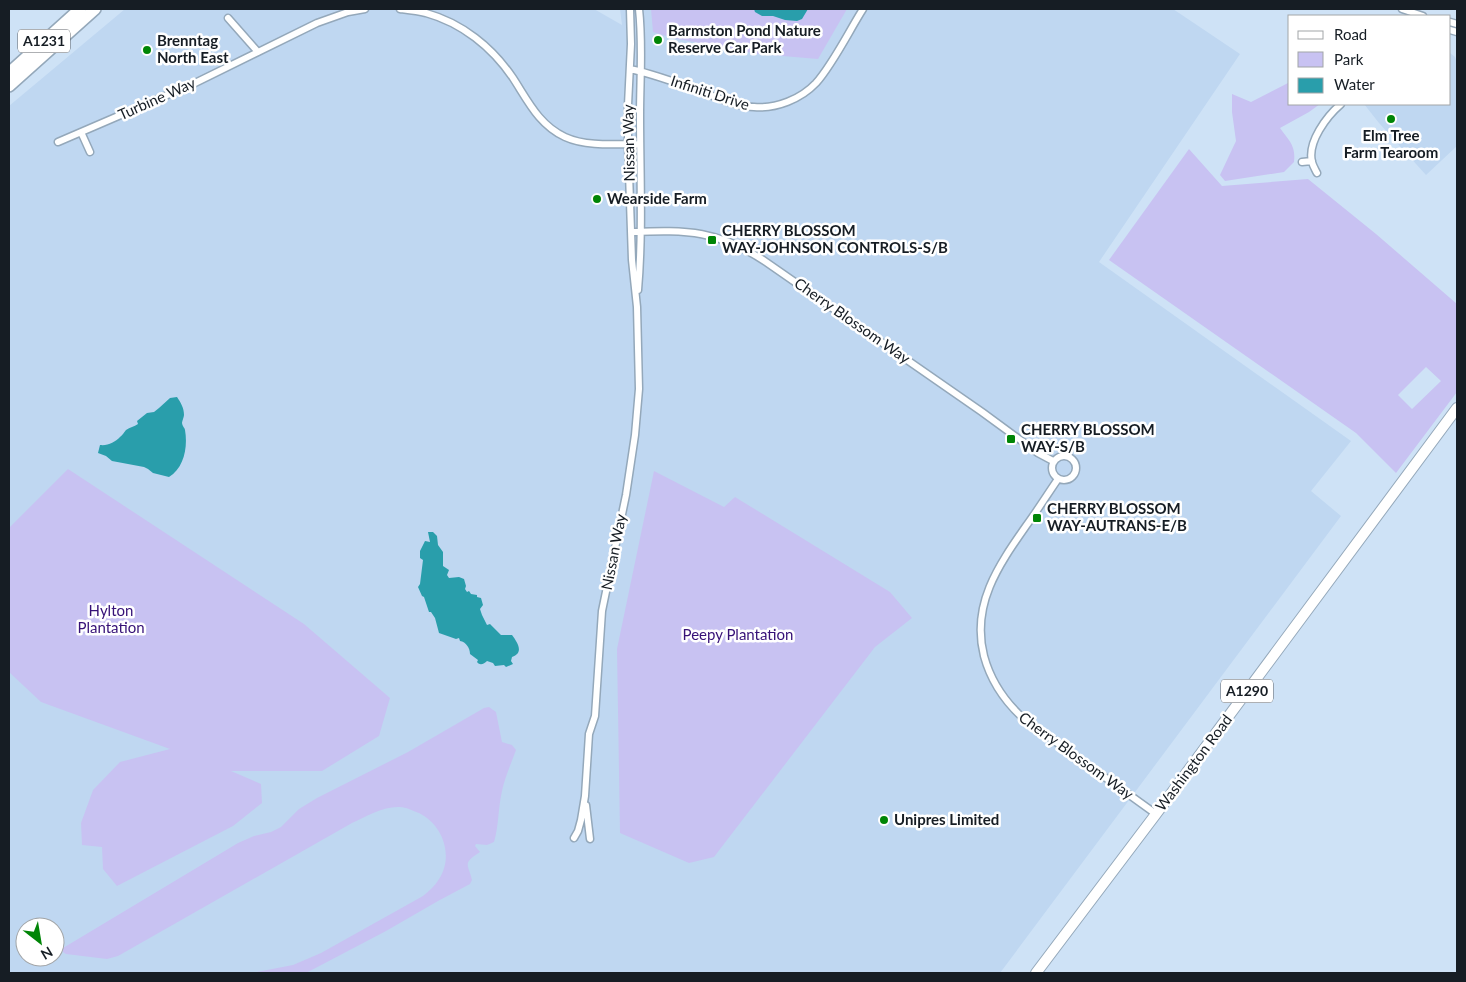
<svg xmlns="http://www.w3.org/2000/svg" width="1466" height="982" font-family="Lato,sans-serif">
	<rect width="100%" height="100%" fill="#cee2f6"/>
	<path fill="#bfd7f1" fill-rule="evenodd" d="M 125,9 L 594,9 L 622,25 L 620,9 L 1173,9 L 1240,54 L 1099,262 L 1351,441 L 1311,491 L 1341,516 L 1000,973 L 9,973 L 9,106 ZM 25,927 L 55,927 L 55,957 L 25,957 Z
		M 1450,53 L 1455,57 L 1457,63 L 1457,146 L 1426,175 L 1379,123 L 1364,104 L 1450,104 Z"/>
	<path fill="#c8c2f2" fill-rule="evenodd" d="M 651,9 L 847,9 L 818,59 L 758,54 L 673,38 L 653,32 Z
		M 1290,82 L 1290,104 L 1320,104 L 1309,112 L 1280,128 C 1289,141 1296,145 1294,162 L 1284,172 L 1225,181 L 1220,175 L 1236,141 L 1232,112 L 1232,94 L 1251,102 Z
		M 1189,149 L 1222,186 L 1308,179 L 1376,234 L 1457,304 L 1457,392 L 1396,473 L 1356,433 L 1109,260 ZM 1426,367 L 1441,381 L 1412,409 L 1398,395 Z
		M 68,469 L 304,624 L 390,698 L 379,736 L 322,771 L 231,771 L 261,784 L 262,803 L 233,826 L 117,886 L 103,869 L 102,847 L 82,845 L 81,823 L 93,790 L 120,762 L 170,749 L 41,702 L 9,672 L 9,528 Z
		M 654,471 L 724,507 L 735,497 L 890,592 L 912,618 L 875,647 L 714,857 L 689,863 L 620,833 L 617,649 Z
		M 489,707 L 496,712 L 502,742 L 512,745 L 516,750 C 511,764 505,777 502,791 C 498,808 499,825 494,842 L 487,845 L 476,844 L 475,846 L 480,852 C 462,864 468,863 472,880 L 470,884 L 438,901 L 386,931 L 306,973 L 252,973 L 293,965 L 321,953 L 423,896 C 429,891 435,886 439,879 C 454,856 443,825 419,813 C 413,811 406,807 400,807 C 384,806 367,816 352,823 L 118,956 L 107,959 L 66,954 L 63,952 L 63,948 L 238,843 L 254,836 L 271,832 L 281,827 L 299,809 L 317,798 L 408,752 L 484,708 Z"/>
	<path fill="#299eab" d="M 754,9 L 808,9 L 802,19 L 797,21 L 785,20 L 773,16 L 762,16 L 755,12 Z
		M 177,397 C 181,403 184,408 184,415 C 184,417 182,421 182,423 C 182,426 185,428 185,430 C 188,447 184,468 169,477 L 153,473 L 148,469 L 144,467 L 112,461 L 106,456 L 98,453 L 100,445 C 108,446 115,442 120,437 C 123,435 124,432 126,430 C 130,427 134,427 138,424 L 137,421 L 147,413 L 154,412 L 159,408 L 170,398 Z
		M 428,532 L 433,532 L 437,536 L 438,545 L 443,552 L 443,566 L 449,570 L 447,575 L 449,578 L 459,577 L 464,579 L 466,586 L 465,589 L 467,592 L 469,591 L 471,594 L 477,595 L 477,597 L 481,598 L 483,605 L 480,609 L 482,615 L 487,625 L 490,624 L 501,635 L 512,635 C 518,643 524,653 512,657 L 511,661 L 513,664 L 506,667 L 504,665 L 495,666 L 493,663 L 487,661 C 484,664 480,666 477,662 L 478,660 L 470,654 C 470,648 466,642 460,641 L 459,638 L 456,639 L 439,633 L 435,618 L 431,612 L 429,612 L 424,597 L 422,596 L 418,587 L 420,584 L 423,560 L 420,558 L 420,551 L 425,541 L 430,542 Z"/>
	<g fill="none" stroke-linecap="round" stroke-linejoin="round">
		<g stroke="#94a8ba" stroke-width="9">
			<path id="street" d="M 400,9 C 408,10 417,11 426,13 C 462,23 492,47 513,78 C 528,101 539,125 565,137 C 587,147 616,144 640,144
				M 1402,9 L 1423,16
				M 228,18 L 258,52
				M 1450,22 L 1457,24
				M 1450,30 L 1457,32
				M 630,69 C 658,75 683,85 710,95 C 724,100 739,107 754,107 C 776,109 801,99 816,83 C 833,64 849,31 863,9
				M 81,132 L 90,152
				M 58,142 L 195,83 L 317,23 L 348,12 L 365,9
				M 1302,162 L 1312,161
				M 1317,173 C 1315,169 1313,166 1312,162 C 1307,142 1327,116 1341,104
				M 632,232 C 688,230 718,230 766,262 L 982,412 L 1038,453 L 1053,461
				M 638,290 C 643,232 640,173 640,115 C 640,80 643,44 639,9
				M1052 468a12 12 0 1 1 24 0a12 12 0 1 1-24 0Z
				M 1058,479 C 1047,495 1037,511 1026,526 C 998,566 971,605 984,656 C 991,682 1004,701 1024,719 L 1156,814
				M 586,805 L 590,839
				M 574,838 L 578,831 L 581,820 L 585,796 L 589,734 L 595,716 L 602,611 L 626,495 L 635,435 L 639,389 L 637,307 L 632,260 L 628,144 L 628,105 L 631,44 L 630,9"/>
		</g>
		<g stroke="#94a8ba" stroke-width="12">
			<path id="primary" d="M 1036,973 L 1156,814 L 1457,408"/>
		</g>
		<g stroke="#94a8ba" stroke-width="14">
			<path id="highway" d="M 9,73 L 80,9
				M 9,86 L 95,9"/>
		</g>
		<use href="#street" stroke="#fff" stroke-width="6"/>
		<use href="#primary" stroke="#fff" stroke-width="10"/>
		<use href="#highway" stroke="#fff" stroke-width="11"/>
	</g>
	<g fill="#008506" stroke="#fff" stroke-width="2">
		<circle cx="658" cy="40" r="5"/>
		<circle cx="147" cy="50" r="5"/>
		<circle cx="1391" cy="119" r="5"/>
		<circle cx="597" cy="199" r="5"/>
		<rect x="707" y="235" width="10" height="10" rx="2.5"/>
		<rect x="1006" y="434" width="10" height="10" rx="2.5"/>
		<rect x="1032" y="513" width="10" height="10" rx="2.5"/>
		<circle cx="884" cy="820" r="5"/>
	</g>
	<g text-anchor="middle" stroke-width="5" stroke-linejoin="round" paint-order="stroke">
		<g fill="#fff" stroke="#5c6166" stroke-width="1">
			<rect x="18" y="29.5" width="52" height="23" rx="4"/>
			<rect x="1221" y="679.5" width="52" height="23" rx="4"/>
		</g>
		<g font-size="14" font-weight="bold" fill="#161d24">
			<text x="44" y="46">A1231</text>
			<text x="1247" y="696">A1290</text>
		</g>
		<g font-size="15" font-weight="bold" fill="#161d24" stroke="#fff" text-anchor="start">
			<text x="668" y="36">Barmston Pond Nature<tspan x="668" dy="17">Reserve Car Park</tspan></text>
			<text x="157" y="46">Brenntag<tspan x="157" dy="17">North East</tspan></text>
			<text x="1391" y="141" text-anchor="middle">Elm Tree<tspan x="1391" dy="17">Farm Tearoom</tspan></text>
			<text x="607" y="204">Wearside Farm</text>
			<text x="722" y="236">CHERRY BLOSSOM<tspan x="722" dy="17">WAY-JOHNSON CONTROLS-S/B</tspan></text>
			<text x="1021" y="435">CHERRY BLOSSOM<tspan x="1021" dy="17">WAY-S/B</tspan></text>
			<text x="1047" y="514">CHERRY BLOSSOM<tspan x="1047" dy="17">WAY-AUTRANS-E/B</tspan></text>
			<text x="894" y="825">Unipres Limited</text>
		</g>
		<g font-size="15" fill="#161d24" stroke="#fff">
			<text transform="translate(710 93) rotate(18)" y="5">Infiniti Drive</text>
			<text transform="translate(157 99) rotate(-24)" y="5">Turbine Way</text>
			<text transform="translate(629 143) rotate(-91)" y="5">Nissan Way</text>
			<text transform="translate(852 321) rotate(35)" y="5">Cherry Blossom Way</text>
			<text transform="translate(614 552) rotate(-79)" y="5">Nissan Way</text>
			<text transform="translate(1076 756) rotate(36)" y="5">Cherry Blossom Way</text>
			<text transform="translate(1194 763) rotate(-53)" y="5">Washington Road</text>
		</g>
		<g font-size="15" fill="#361177" stroke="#fff">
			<text x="111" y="616">Hylton<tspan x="111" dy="17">Plantation</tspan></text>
			<text x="738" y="640">Peepy Plantation</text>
		</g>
	</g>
	<rect width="1466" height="982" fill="none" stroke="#161d24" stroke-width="20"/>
	<rect x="1288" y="15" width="162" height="90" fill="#ffffff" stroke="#a2a5a7"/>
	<rect x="1298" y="31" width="25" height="8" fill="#ffffff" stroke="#a2a5a7"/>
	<text x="1334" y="40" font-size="15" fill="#161d24">Road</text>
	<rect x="1298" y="52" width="25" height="15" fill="#c8c2f2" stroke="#a2a5a7"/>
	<text x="1334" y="65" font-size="15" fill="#161d24">Park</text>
	<rect x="1298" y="78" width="25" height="15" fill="#299eab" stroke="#a2a5a7"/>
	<text x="1334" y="90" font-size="15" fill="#161d24">Water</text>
	<g transform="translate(40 942) rotate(149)"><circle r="24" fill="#ffffff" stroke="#a2a5a7"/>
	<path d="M0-4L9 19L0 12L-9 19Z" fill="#008506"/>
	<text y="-8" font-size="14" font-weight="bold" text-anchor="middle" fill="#161d24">N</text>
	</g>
</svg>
